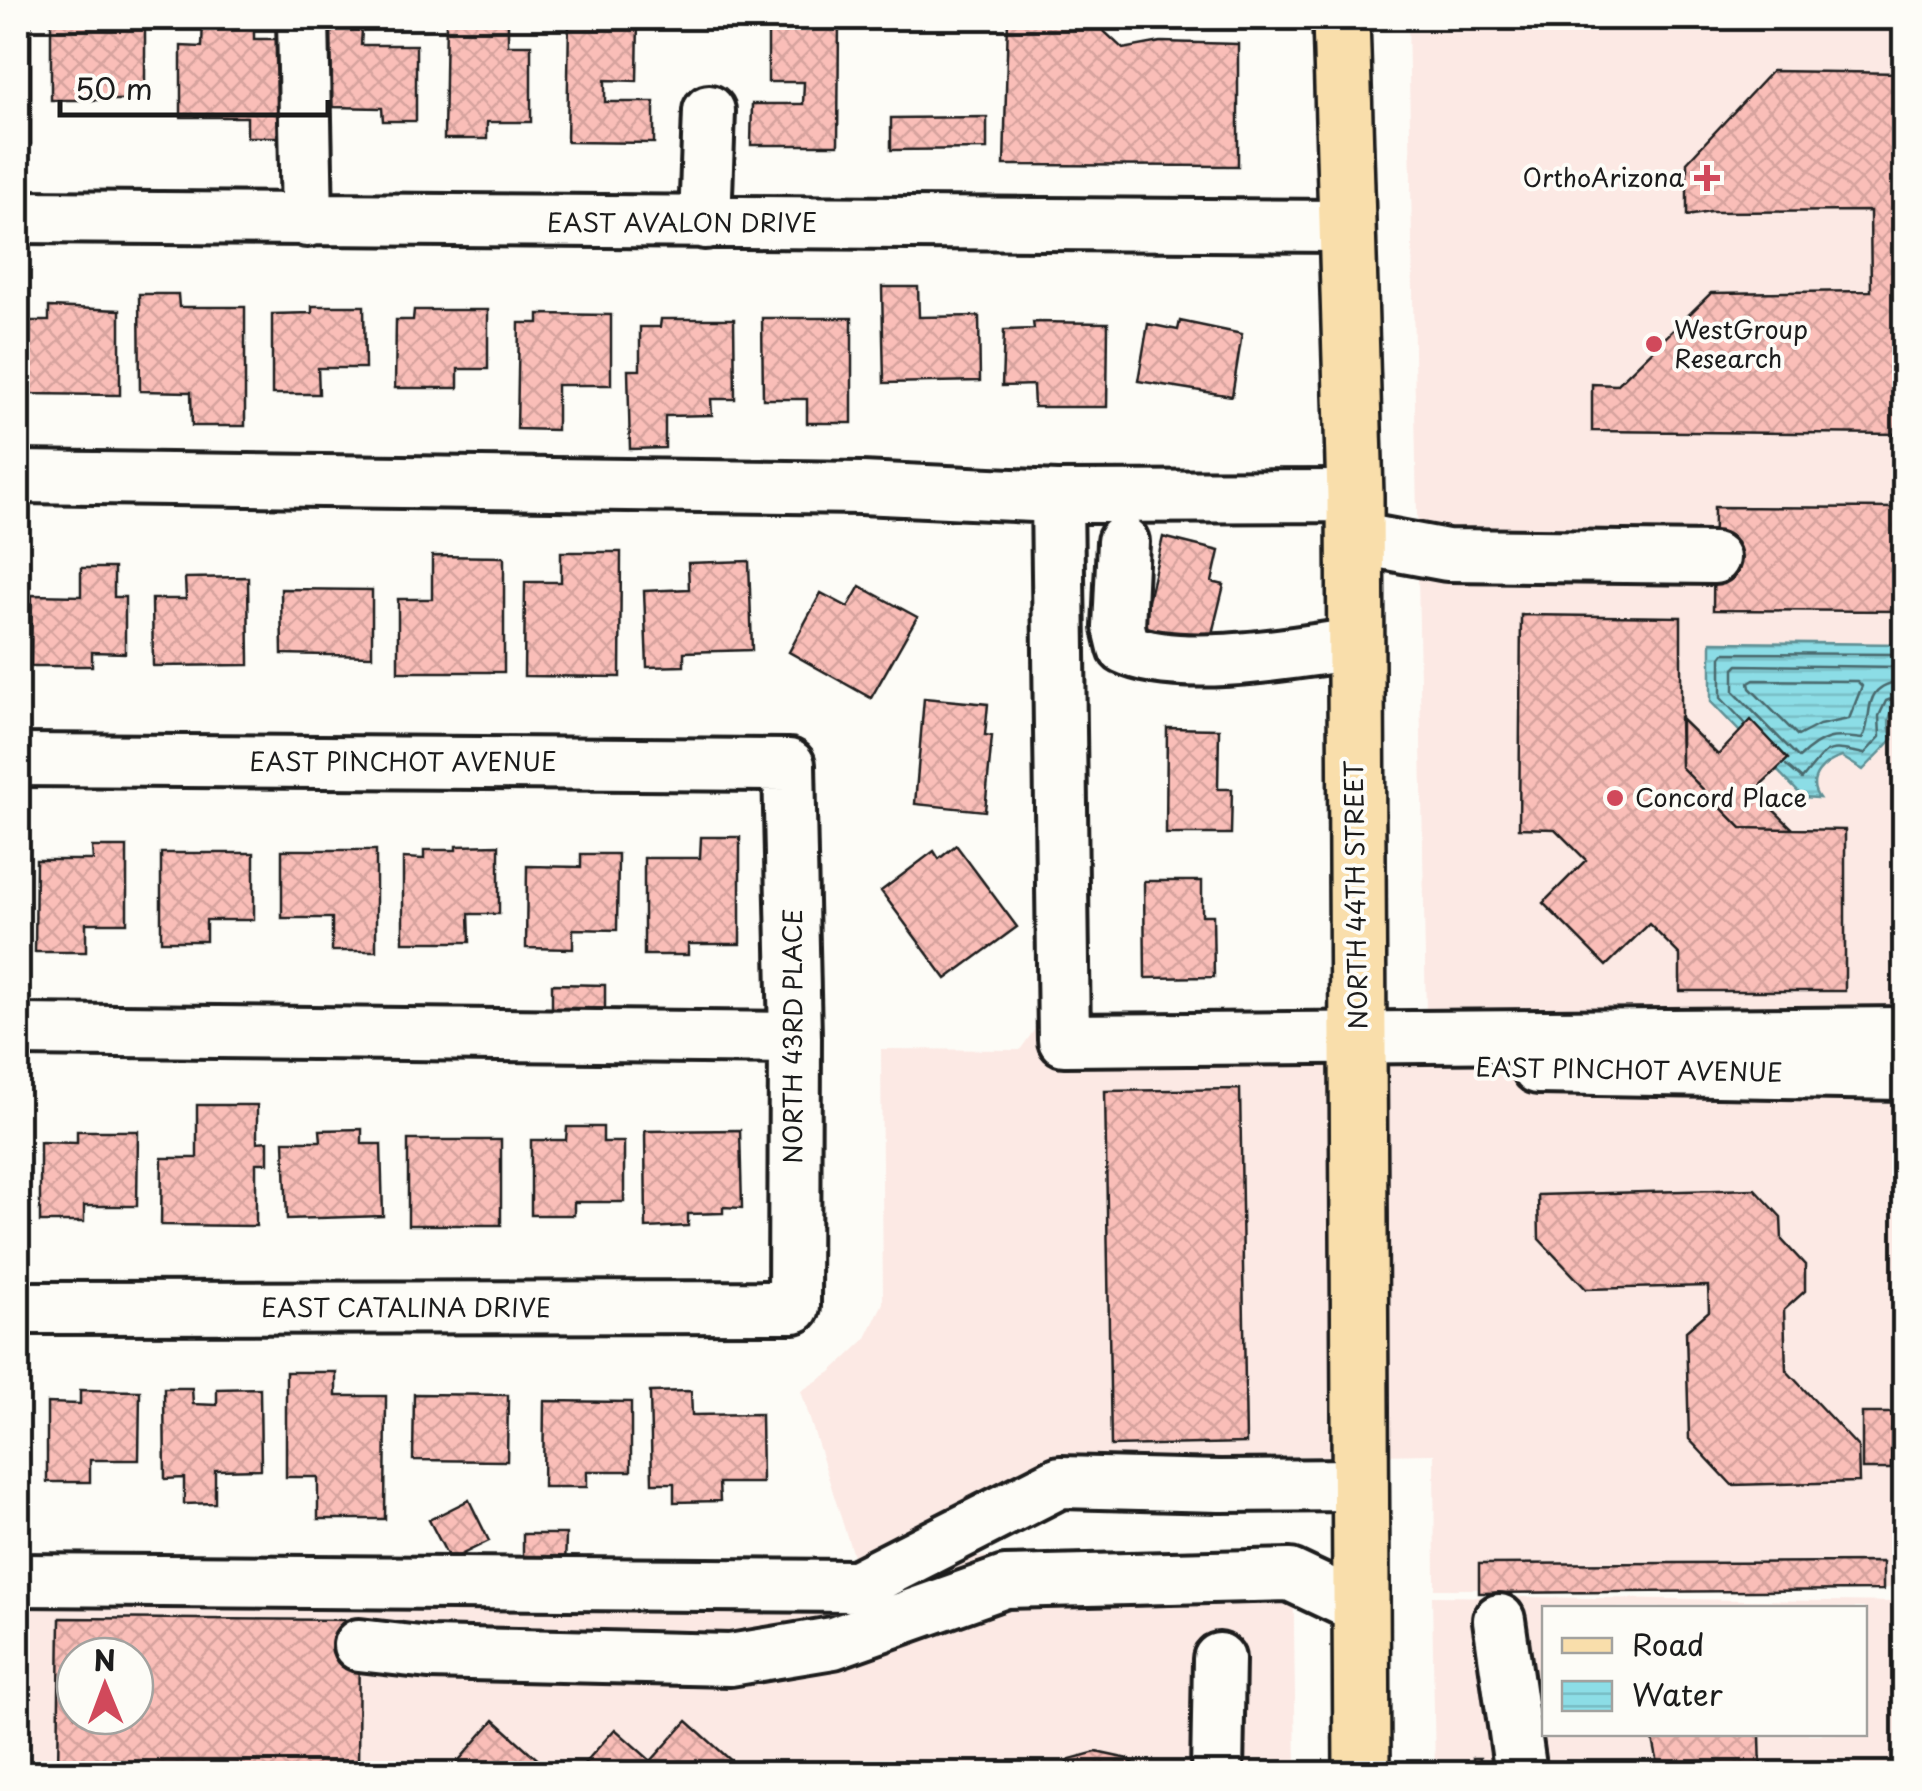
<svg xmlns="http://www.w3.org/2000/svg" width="1922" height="1791" font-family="'Playpen Sans',sans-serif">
	<defs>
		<pattern id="water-rules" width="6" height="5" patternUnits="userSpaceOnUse" patternTransform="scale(2.5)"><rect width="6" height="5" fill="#8cdde6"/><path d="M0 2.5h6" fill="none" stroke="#78bdc5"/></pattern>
		<pattern id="building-cross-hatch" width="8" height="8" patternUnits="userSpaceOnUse" patternTransform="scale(2.5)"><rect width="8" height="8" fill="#fabeb8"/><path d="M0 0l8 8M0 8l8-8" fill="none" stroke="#d6a39e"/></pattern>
	</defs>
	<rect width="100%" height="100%" fill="#fdfcf7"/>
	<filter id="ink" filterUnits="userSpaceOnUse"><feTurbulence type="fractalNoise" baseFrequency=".01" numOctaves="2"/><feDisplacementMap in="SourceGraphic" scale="20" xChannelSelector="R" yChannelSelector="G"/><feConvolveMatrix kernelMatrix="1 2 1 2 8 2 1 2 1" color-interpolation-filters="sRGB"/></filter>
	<g filter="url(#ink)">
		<path fill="#fce9e4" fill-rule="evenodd" d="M 1408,18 L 1904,18 L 1904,1588 L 1435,1589 L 1434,1454 L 1095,1460 L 856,1565 L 801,1391 L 831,1372 L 865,1340 L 883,1303 L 881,1049 L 1020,1050 L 1035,1029 L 1426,1017 Z
			M 1293,1551 L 1296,1773 L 18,1774 L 18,1595 L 966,1557 ZM 75,1656 L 135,1656 L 135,1716 L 75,1716 Z
			M 1432,1596 L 1904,1602 L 1904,1773 L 1435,1773 ZM 1544,1608 L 1864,1608 L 1864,1734 L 1544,1734 Z"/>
		<path fill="url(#water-rules)" stroke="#5f9095" stroke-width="2.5" d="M 1711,642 L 1904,644 L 1904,702 C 1888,709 1886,723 1893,739 L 1863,770 L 1842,757 C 1824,762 1805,779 1819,798 L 1803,797 L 1711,702 Z"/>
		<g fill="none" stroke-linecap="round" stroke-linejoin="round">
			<path stroke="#49696d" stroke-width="2.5" d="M 1904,667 L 1738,665 L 1734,669 L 1734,692 L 1799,758 C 1822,736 1832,735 1862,739 C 1876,717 1857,685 1904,681
				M 1754,680 L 1857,681 L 1862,686 L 1849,719 L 1819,725 L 1798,736 L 1750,688 L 1749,683 Z
				M 1745,723 L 1721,698 L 1721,657 L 1724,653 L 1904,654
				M 1786,765 L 1802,779 C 1828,748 1823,745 1864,754 L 1880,737 L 1879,716 L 1886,701 L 1904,694"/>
		</g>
		<path fill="url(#building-cross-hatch)" stroke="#1c1c1c" stroke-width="2.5" fill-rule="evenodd" d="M 18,18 L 31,18 L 31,144 L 18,144 Z
			M 51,18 L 145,18 L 145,100 L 51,100 Z
			M 203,18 L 254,18 L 254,39 L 285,39 L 284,137 L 247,137 L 247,117 L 181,117 L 181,46 L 202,47 Z
			M 446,18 L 508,18 L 508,45 L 531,45 L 531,122 L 487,122 L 487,139 L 444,139 Z
			M 569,18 L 638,18 L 637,81 L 605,80 L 605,102 L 654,102 L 654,143 L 567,142 Z
			M 768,18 L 839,18 L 838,145 L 751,145 L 752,104 L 803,104 L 804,82 L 768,82 Z
			M 1008,18 L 1090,18 L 1123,49 L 1161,42 L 1238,44 L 1238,166 L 1004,165 Z
			M 331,30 L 362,30 L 361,45 L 416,45 L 416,121 L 383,121 L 382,108 L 331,107 Z
			M 1772,71 L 1904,73 L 1904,434 L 1592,431 L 1592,384 L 1617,385 L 1711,293 L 1871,291 L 1870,211 L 1710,212 L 1687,216 L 1687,162 Z
			M 987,117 L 987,149 L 891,150 L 891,118 Z
			M 882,287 L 918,287 L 919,317 L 979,316 L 980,381 L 884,383 Z
			M 139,294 L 178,294 L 179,307 L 245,307 L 245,426 L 192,426 L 191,392 L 140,391 Z
			M 312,306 L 364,306 L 365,368 L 318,368 L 319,394 L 272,394 L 272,314 L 312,313 Z
			M 49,307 L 120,310 L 120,395 L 28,394 L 28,321 L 49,321 Z
			M 414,310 L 488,310 L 488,369 L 458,369 L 458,388 L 395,388 L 396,320 L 413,320 Z
			M 539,314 L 611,315 L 611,385 L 557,385 L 557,430 L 517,429 L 519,323 L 539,323 Z
			M 762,318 L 852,318 L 852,423 L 807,423 L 807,399 L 763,399 Z
			M 661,319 L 734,319 L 735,399 L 711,399 L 712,415 L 665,416 L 665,448 L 630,449 L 628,370 L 640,370 L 640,327 L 660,327 Z
			M 1180,321 L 1242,334 L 1232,396 L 1138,381 L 1148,324 L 1178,330 Z
			M 1033,322 L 1108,323 L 1107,407 L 1034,407 L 1033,385 L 1002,386 L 1004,330 L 1034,329 Z
			M 1714,507 L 1904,508 L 1904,611 L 1713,610 Z
			M 1163,537 L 1219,551 L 1212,582 L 1224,585 L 1209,646 L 1141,630 Z
			M 561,552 L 621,552 L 620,677 L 524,676 L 525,582 L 561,582 Z
			M 432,556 L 504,557 L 504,672 L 398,672 L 398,599 L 432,599 Z
			M 749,561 L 752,650 L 684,652 L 684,666 L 647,667 L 644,591 L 689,589 L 688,563 Z
			M 81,568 L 114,568 L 114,597 L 125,597 L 125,653 L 92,652 L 92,666 L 31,666 L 32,595 L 81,596 Z
			M 248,577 L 249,665 L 153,666 L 152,599 L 186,599 L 185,578 Z
			M 860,586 L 917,617 L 871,698 L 789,652 L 821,593 L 848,607 Z
			M 281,589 L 372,590 L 372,656 L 282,654 Z
			M 1521,615 L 1681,617 L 1681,767 L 1741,828 L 1845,830 L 1845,991 L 1680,991 L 1680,955 L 1649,924 L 1606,966 L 1543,903 L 1586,860 L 1555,829 L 1519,828 Z
			M 924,698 L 988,704 L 985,735 L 992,736 L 985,811 L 915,804 Z
			M 1680,718 L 1718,755 L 1751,720 L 1788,759 L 1754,791 L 1793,829 L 1741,828 L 1681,767 Z
			M 1167,728 L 1219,729 L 1218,789 L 1232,789 L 1231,834 L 1166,834 Z
			M 701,837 L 740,837 L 740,944 L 688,944 L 688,955 L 644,955 L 644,858 L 700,858 Z
			M 499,845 L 499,914 L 469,914 L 470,942 L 403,942 L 403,858 L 424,859 L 424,850 L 456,850 L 456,846 Z
			M 956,845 L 1017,927 L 946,979 L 881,891 L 934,851 L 939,859 Z
			M 92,847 L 127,847 L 127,923 L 86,923 L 86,952 L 35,952 L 36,860 L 93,860 Z
			M 282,850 L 376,850 L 376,951 L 332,951 L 332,918 L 282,918 Z
			M 161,853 L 254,853 L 254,920 L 206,920 L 206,941 L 161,941 Z
			M 581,854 L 618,854 L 617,930 L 573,929 L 573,949 L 526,948 L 527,866 L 581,867 Z
			M 1144,881 L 1202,881 L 1202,915 L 1213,915 L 1214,977 L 1145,978 Z
			M 552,984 L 605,985 L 605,1023 L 552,1023 Z
			M 1240,1089 L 1246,1443 L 1111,1446 L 1105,1091 Z
			M 197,1105 L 257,1105 L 257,1142 L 268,1141 L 268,1163 L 256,1163 L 256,1226 L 161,1225 L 162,1158 L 197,1158 Z
			M 567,1127 L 603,1127 L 603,1142 L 624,1142 L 624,1202 L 574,1202 L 574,1215 L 531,1215 L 531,1140 L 566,1140 Z
			M 362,1129 L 362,1144 L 381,1144 L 383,1216 L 287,1219 L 284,1141 L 321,1141 L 320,1130 Z
			M 740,1130 L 742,1208 L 723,1207 L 723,1213 L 688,1214 L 688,1226 L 646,1228 L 645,1131 Z
			M 77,1131 L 138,1131 L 137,1206 L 84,1206 L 84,1222 L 40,1222 L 40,1142 L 77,1143 Z
			M 408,1140 L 501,1140 L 501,1225 L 408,1225 Z
			M 1755,1189 L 1781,1217 L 1782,1240 L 1805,1265 L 1805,1291 L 1784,1310 L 1786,1370 L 1858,1447 L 1859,1482 L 1732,1485 L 1689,1439 L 1686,1331 L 1709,1311 L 1708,1286 L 1586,1289 L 1539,1239 L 1538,1195 Z
			M 286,1372 L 336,1372 L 336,1396 L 386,1396 L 385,1519 L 318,1519 L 318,1477 L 286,1477 Z
			M 164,1388 L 192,1388 L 193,1404 L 217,1405 L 217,1389 L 260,1388 L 261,1469 L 215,1470 L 215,1503 L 184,1504 L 184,1478 L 165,1479 Z
			M 80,1390 L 140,1391 L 139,1460 L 90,1460 L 90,1482 L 47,1482 L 47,1403 L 80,1404 Z
			M 691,1391 L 692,1415 L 761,1414 L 762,1483 L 719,1483 L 720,1501 L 674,1502 L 674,1483 L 652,1483 L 650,1392 Z
			M 414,1394 L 508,1395 L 507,1461 L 413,1460 Z
			M 544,1401 L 631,1402 L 631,1471 L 587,1471 L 587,1487 L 543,1487 Z
			M 1862,1413 L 1892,1413 L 1891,1469 L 1862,1469 Z
			M 469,1500 L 489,1541 L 450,1560 L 429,1520 Z
			M 523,1534 L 566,1534 L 565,1570 L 523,1569 Z
			M 1883,1562 L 1883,1590 L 1479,1593 L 1479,1564 Z
			M 60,1618 L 359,1620 L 358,1774 L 58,1774 ZM 75,1656 L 135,1656 L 135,1716 L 75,1716 Z
			M 494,1720 L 554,1774 L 447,1774 Z
			M 687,1721 L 746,1774 L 575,1774 L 615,1729 L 651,1761 Z
			M 1652,1734 L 1760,1734 L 1761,1774 L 1660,1774 Z
			M 1096,1752 L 1128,1759 L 1147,1774 L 1056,1774 L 1070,1759 Z
			M 1473,1758 L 1480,1758 L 1480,1774 L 1472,1774 Z"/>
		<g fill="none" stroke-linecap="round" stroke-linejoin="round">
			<g stroke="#1c1c1c" stroke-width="58">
				<path id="minor" d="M 303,18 L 307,221
					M 18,217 L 1346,226
					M 705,223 L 709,111
					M 18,477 L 861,488 L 1057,497 L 1355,496
					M 1057,497 L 1064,1040 L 1904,1033
					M 1355,538 L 1447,555 L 1714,558
					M 1123,542 L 1119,627 L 1124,648 C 1178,674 1295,653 1354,644
					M 18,760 L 789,765 L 795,1038 L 794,1307 L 18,1308
					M 18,1030 L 795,1038
					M 1538,1068 L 1904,1074
					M 18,1580 L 856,1586 L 1060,1482 L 1220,1486 L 1358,1485
					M 1499,1620 L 1521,1774
					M 359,1645 L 429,1653 L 730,1660 L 833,1643 L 1005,1582 L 1290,1575 L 1360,1608
					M 1217,1774 L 1219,1659"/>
			</g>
			<g stroke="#1c1c1c" stroke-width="62">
				<path id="major" d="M 1341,18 L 1355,496 L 1362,1774"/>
			</g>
			<use href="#minor" stroke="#fdfcf7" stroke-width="50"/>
			<use href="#major" stroke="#f9deab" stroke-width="55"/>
		</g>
	</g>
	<g fill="#d1495b" stroke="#fdfcf7" stroke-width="4">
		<path d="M1702 163h10v10h10v10h-10v10h-10v-10h-10v-10h10z"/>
		<circle cx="1654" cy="344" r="10"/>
		<circle cx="1615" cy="798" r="10"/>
	</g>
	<g text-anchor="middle" stroke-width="8" stroke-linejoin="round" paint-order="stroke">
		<g font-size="25" fill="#1c1c1c" stroke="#fdfcf7" text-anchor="start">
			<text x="1684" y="187" text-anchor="end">OrthoArizona</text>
			<text x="1674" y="339">WestGroup<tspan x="1674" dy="29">Research</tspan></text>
			<text x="1635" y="807">Concord Place</text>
		</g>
		<g font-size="25" fill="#1c1c1c" stroke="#fdfcf7">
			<text x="682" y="232">EAST AVALON DRIVE</text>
			<text x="403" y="771">EAST PINCHOT AVENUE</text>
			<text transform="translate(1356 895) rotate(-91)" y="9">NORTH 44TH STREET</text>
			<text transform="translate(793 1036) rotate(-90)" y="9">NORTH 43RD PLACE</text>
			<text transform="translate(1629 1070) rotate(1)" y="9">EAST PINCHOT AVENUE</text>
			<text x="406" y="1317">EAST CATALINA DRIVE</text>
		</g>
	</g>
	<rect width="1922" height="1791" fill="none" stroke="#fdfcf7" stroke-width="60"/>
	<rect x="30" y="30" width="1862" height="1731" fill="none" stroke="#1c1c1c" stroke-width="4" filter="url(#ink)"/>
	<rect x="1542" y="1606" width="325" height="130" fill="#fdfcf7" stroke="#a3a29f" stroke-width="2.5"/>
	<rect x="1562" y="1638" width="50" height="15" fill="#f9deab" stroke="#a3a29f" stroke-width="2.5"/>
	<text x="1632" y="1656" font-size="30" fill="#1c1c1c">Road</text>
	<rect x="1562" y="1681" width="50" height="30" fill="url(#water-rules)" stroke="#a3a29f" stroke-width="2.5"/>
	<text x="1632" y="1706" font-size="30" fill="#1c1c1c">Water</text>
	<g transform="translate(105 1686) rotate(359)"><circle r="48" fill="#fdfcf7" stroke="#a3a29f" stroke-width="2.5"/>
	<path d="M0-8L18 38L0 25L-18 38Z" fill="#d1495b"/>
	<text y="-15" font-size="28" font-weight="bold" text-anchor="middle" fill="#1c1c1c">N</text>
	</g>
	<path d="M60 100v15h268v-15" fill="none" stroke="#1c1c1c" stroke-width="5"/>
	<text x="75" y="100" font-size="30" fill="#1c1c1c" stroke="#fdfcf7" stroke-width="8" paint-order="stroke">50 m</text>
</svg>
